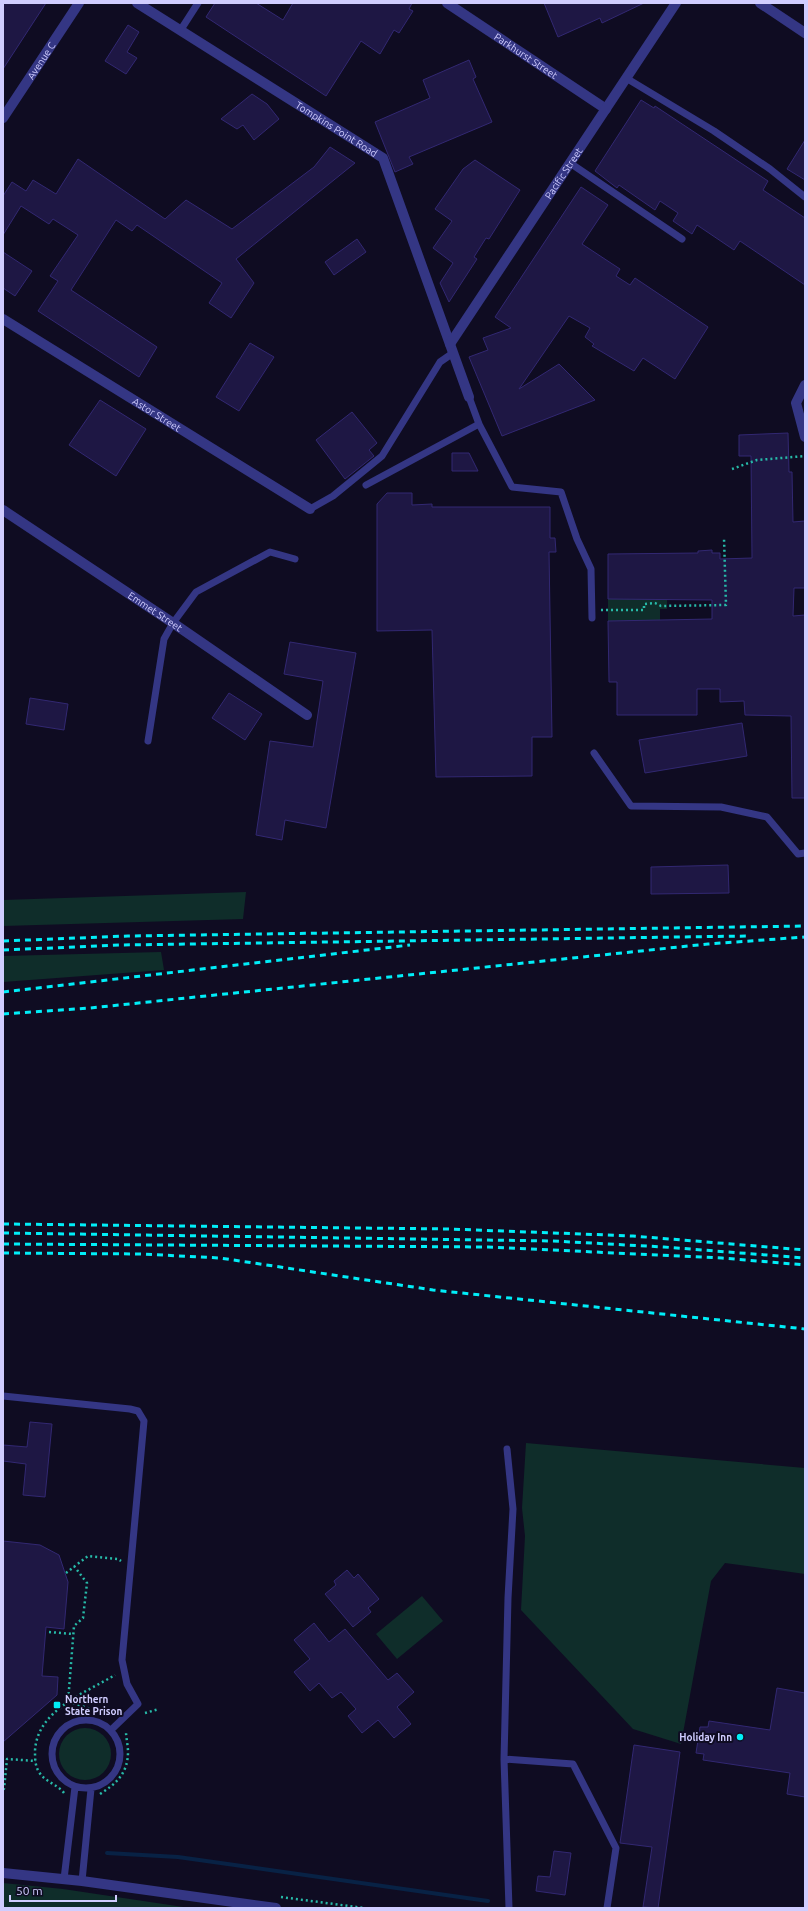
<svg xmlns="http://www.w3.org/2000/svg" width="808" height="1911" font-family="Ubuntu,sans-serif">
	<rect width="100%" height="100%" fill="#0f0c22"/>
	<path fill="#0f2d2a" d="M 608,599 L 667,599 L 667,609 L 660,609 L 660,620 L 608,621 Z
		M 246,892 L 243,919 L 3,926 L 3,900 Z
		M 161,952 L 164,970 L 3,982 L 3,956 Z
		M 526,1443 L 805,1468 L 805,1574 L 725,1563 L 711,1581 L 681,1744 L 633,1729 L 521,1610 L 525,1536 L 522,1508 Z
		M 422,1596 L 443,1621 L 397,1659 L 376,1634 Z
		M59 1754a26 26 0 1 1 52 0a26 26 0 1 1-52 0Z
		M 3,1883 L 63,1889 L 190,1908 L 3,1908 Z"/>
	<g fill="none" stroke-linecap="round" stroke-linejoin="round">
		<path stroke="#082245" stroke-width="4" d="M 107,1853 L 178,1857 L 488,1901"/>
	</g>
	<path fill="#1e1744" stroke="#322872" d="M 3,3 L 46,3 L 3,69 Z
		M 215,3 L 256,3 L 283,20 L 293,3 L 412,3 L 409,9 L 413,11 L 399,33 L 394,30 L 380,54 L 361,41 L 326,96 L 206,17 Z
		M 544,3 L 644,3 L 602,23 L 600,18 L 558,37 Z
		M 128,25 L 139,32 L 127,52 L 137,58 L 126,74 L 105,61 Z
		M 469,60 L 476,77 L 473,79 L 492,122 L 409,157 L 413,164 L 395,172 L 375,122 L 430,98 L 423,80 Z
		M 252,94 L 267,104 L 279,119 L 254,140 L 243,125 L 237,129 L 221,119 Z
		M 641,100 L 654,108 L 655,106 L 768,181 L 763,190 L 805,218 L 805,285 L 740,241 L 734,250 L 697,225 L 692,234 L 673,221 L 678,213 L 660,201 L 655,210 L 619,185 L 617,188 L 595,171 Z
		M 805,140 L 805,180 L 787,169 Z
		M 330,147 L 355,163 L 236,259 L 254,283 L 231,318 L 209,303 L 222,283 L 137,225 L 132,231 L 116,220 L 71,290 L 157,347 L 139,377 L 38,311 L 58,281 L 50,276 L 78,235 L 53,219 L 49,224 L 21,206 L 3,235 L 3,196 L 12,182 L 26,191 L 33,180 L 56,194 L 78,159 L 165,219 L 186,200 L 232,229 L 314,167 Z
		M 475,160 L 520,190 L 489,239 L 486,238 L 474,257 L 477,259 L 449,302 L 440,283 L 453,263 L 433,248 L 452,221 L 435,209 L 463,169 Z
		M 581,187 L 608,205 L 582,244 L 620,269 L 616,276 L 630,285 L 635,278 L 708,327 L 675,379 L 643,358 L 634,371 L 592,346 L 594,344 L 585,337 L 590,328 L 569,316 L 519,389 L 559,364 L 595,400 L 502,436 L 469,357 L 488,350 L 483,338 L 511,328 L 495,317 Z
		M 357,239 L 366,252 L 334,275 L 325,262 Z
		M 3,252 L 32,271 L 15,296 L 3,288 Z
		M 250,343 L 274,357 L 239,411 L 216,397 Z
		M 100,400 L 146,429 L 116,476 L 69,445 Z
		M 352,412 L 377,443 L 369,450 L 374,456 L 345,479 L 316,440 Z
		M 788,433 L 789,472 L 792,472 L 793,522 L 805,521 L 805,588 L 794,588 L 793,616 L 805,615 L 805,798 L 792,798 L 791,716 L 745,715 L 744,701 L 720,702 L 720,689 L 697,689 L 697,715 L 617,715 L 617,682 L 609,682 L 608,621 L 712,619 L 712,600 L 608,599 L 608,554 L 698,553 L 698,551 L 712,550 L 712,553 L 720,553 L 720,559 L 752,558 L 751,456 L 739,456 L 739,435 Z
		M 452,453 L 469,453 L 478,471 L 452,471 Z
		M 387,493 L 412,493 L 412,505 L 432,504 L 432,507 L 550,507 L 550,538 L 555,538 L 556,552 L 549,552 L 552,737 L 532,737 L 532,776 L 436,777 L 432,630 L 377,631 L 377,504 Z
		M 290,642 L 356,653 L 326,828 L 285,820 L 282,840 L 256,835 L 270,741 L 313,747 L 323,681 L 284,674 Z
		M 229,693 L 262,714 L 245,740 L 212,718 Z
		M 30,698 L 68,704 L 64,730 L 26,724 Z
		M 742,723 L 747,756 L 645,773 L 639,740 Z
		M 728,865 L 729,893 L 651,894 L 651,867 Z
		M 30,1422 L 52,1424 L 45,1497 L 23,1495 L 26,1464 L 3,1461 L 3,1445 L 27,1447 Z
		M 3,1541 L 40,1545 L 59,1555 L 68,1582 L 64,1629 L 46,1627 L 42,1676 L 58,1677 L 57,1695 L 3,1742 Z
		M 347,1570 L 354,1578 L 358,1574 L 379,1599 L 368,1608 L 371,1612 L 353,1627 L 325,1594 L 336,1585 L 334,1581 Z
		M 314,1623 L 329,1642 L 345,1629 L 388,1680 L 397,1673 L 414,1692 L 397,1707 L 411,1724 L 394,1738 L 378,1720 L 362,1733 L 348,1716 L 356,1709 L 341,1692 L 332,1698 L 319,1683 L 310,1691 L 294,1672 L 310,1659 L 294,1640 Z
		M 777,1688 L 805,1693 L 805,1797 L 787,1794 L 790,1773 L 703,1760 L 704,1754 L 696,1753 L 700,1727 L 708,1727 L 709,1721 L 770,1730 Z
		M 634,1745 L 680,1752 L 658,1908 L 643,1907 L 652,1847 L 620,1843 Z
		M 554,1851 L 571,1853 L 565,1895 L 536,1891 L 538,1876 L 550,1877 Z"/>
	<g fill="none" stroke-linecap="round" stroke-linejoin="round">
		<path stroke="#27baa8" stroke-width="2.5" stroke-dasharray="2 3" stroke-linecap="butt" d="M 732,469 L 757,460 L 805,456
			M 601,610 L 644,610 L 644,604 L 655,603 L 661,606 L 726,605 L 724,538
			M 74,1566 L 87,1583 L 83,1618 L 74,1626 L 68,1702 C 82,1704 99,1715 111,1714
			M 66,1573 L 88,1556 L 118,1559 L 121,1561
			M 49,1632 L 73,1634
			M 145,1713 L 159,1709
			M 3,1789 L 4,1789 L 7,1759 L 36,1761
			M 64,1793 C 57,1784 45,1782 39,1772 C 35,1766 35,1758 35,1751 C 37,1710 85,1693 115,1675
			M 100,1794 C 116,1784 128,1773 128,1752 C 128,1745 126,1738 126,1731
			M 281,1897 L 364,1908"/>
		<path stroke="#343684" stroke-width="7" d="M 180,31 L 198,3
			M 626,78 L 714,131 L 770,169 L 805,197
			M 570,163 L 682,239
			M 469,397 L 479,424 L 512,487 L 561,492 L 577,539 L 591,569 L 592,618
			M 366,485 L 479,424
			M 310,509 L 333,496 L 382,456 L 440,362 L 453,353
			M 148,741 L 164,639 L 173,623 L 196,592 L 270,552 L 295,559
			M 594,753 L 631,806 L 721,807 L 767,817 L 798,854 L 805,853
			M 3,1396 L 130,1409 L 138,1411 L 144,1421 L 122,1660 L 127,1684 L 138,1704 L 111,1730
			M 507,1449 L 513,1509 L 508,1598 L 504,1759 L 509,1908
			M52 1754a34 34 0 1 1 68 0a34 34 0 1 1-68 0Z
			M 504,1759 L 573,1764 L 616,1848 L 607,1908
			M 64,1879 L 75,1787
			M 82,1881 L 91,1789"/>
		<g stroke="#343684" stroke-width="10">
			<path id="s1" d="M 137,3 L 383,158 L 469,397"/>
			<path id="s2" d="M 447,3 L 606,109"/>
			<path d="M 760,3 L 805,33"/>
			<path id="s3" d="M 3,118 L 79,3"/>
			<path id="s4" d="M 3,319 L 310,509"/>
			<path id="s5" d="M 450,344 L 676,3"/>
			<path d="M 805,385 L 796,403 L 805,437"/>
			<path id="s6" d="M 3,510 L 173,623 L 307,715"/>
			<path d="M 3,1873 L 82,1881 L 276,1908"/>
		</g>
		<path stroke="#00eef8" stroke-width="3" stroke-dasharray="6 5" stroke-linecap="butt" d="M 3,941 L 128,936 L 805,926
			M 3,950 L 121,945 L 749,936
			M 3,992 L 410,945
			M 3,1014 L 90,1008 L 708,944 L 805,937
			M 3,1224 L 450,1229 L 633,1236 L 805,1250
			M 3,1233 L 553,1241 L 664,1247 L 805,1258
			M 3,1244 L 488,1247 L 722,1258 L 805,1265
			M 3,1253 L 142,1254 L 220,1258 L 433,1290 L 805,1329"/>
	</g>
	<g fill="#00eef8" stroke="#0f0c22" stroke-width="1.5">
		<rect x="53" y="1701" width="8" height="8" rx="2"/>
		<circle cx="740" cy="1737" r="4"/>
	</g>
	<g text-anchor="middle" stroke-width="4" stroke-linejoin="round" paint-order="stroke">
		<g font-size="10" fill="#d0cdff" stroke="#0f0c22">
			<text dy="4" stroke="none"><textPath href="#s2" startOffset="95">Parkhurst Street</textPath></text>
			<text dy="4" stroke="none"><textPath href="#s3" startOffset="69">Avenue C</textPath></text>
			<text dy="4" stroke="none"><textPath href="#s1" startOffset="236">Tompkins Point Road</textPath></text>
			<text dy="4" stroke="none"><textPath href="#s5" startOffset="205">Pacific Street</textPath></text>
			<text dy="4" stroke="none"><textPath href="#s4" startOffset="181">Astor Street</textPath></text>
			<text dy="4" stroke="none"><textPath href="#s6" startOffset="183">Emmet Street</textPath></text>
		</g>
		<g font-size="10" font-weight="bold" fill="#d0cdff" stroke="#0f0c22" text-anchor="start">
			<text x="65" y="1703">Northern<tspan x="65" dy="12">State Prison</tspan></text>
			<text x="732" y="1741" text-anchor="end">Holiday Inn</text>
		</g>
	</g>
	<rect width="808" height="1911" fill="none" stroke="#d0cdff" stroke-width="8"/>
	<path d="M10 1895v6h106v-6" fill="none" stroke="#d0cdff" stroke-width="2"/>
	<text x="16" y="1895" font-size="12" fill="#d0cdff" stroke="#0f0c22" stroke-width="3" paint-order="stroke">50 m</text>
</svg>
